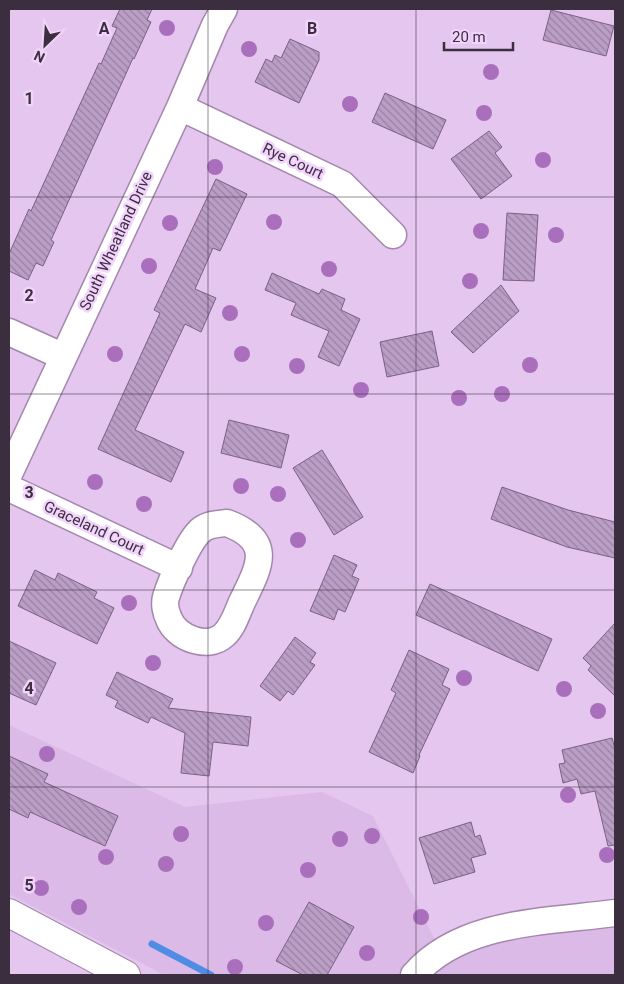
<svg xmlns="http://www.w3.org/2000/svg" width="624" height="984" font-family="Roboto,sans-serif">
	<defs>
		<pattern id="building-back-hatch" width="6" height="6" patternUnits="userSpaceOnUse" patternTransform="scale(1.25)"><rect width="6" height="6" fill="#bb9ec5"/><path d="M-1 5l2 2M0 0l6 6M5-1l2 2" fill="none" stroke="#9981a1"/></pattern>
	</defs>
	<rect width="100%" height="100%" fill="#e4c6ee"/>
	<path fill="#dcbae8" d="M 9,725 L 185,807 L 322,792 L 373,816 L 441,952 L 615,913 L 615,975 L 164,975 L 9,894 Z"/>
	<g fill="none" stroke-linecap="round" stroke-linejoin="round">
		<path stroke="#4f8ce3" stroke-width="7" d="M 152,944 L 211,975"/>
	</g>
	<path fill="url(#building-back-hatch)" stroke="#7b6184" d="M 120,9 L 152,9 L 147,20 L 151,22 L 134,59 L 133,58 L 51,240 L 54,242 L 43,266 L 36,263 L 28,280 L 9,271 L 9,254 L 29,209 L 31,211 L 99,63 L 101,64 L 117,28 L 112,26 Z
		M 551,10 L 614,26 L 606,56 L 543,40 Z
		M 290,39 L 319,52 L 319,60 L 299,103 L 255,82 L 266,59 L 272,62 L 275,55 L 281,58 Z
		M 385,93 L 446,120 L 433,149 L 372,122 Z
		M 489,131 L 502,147 L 495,153 L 512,176 L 481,199 L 451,159 Z
		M 216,179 L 247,194 L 220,251 L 213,248 L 195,289 L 216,298 L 201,332 L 185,324 L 135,430 L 184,452 L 171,482 L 98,449 L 160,313 L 154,310 Z
		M 507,213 L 538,215 L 534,281 L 503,280 Z
		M 272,273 L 319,294 L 322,289 L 345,299 L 341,310 L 360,319 L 339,366 L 318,357 L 329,331 L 291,315 L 296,303 L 265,290 Z
		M 501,285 L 519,311 L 473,353 L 451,332 Z
		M 432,331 L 439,366 L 387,377 L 380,342 Z
		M 229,420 L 289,435 L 281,468 L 221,453 Z
		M 322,450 L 363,517 L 334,535 L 293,468 Z
		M 502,487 L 568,510 L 615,522 L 615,558 L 567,547 L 491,519 Z
		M 334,555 L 357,565 L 352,576 L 359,579 L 345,612 L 338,609 L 334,620 L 310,611 Z
		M 35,570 L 55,580 L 58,573 L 97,592 L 94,598 L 114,608 L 97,644 L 18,606 Z
		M 430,584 L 552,639 L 538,671 L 416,615 Z
		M 615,623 L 615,696 L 588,670 L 591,666 L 583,658 Z
		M 295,637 L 316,653 L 310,662 L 315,665 L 293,695 L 288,691 L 280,701 L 260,686 Z
		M 9,641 L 56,663 L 36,705 L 9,693 Z
		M 409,650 L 449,669 L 442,685 L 450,689 L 419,755 L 420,756 L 413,773 L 369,752 L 396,693 L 391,690 Z
		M 117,672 L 173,699 L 168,708 L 251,717 L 248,746 L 213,742 L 209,776 L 181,773 L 185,733 L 151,717 L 148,723 L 115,707 L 118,701 L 106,695 Z
		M 612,738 L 615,749 L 615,845 L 608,846 L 595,791 L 581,794 L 577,779 L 563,783 L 559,764 L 565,763 L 562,750 Z
		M 9,756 L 48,774 L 44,782 L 118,816 L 105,846 L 30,812 L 28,818 L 9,809 Z
		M 471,822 L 475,837 L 480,835 L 486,854 L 471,858 L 475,872 L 434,884 L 419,838 Z
		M 309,902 L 354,927 L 327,975 L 303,975 L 276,961 Z"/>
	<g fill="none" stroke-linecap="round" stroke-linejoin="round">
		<g stroke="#a387ad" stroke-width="29">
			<path id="minor" d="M 180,107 L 342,184 L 393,235
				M 9,332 L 62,356
				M 9,474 L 180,107 L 215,25 L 224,9
				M 9,488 L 179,568
				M 227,523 C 275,541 259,567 242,602 C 237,613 233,627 224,635 C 208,650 176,638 169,619 C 166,613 164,604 166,597 C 171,581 189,540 201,530 C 208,524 218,524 227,523 Z
				M 414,975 C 462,920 548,922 615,913"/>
		</g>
		<g stroke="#a387ad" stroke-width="30">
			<path id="tertiary" d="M 9,913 L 126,975"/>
		</g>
		<use href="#minor" stroke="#fff" stroke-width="26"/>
		<use href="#tertiary" stroke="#fff" stroke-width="28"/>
	</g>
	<g fill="#aa6fbc">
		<circle cx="167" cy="28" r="8"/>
		<circle cx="249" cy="49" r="8"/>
		<circle cx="491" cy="72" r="8"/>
		<circle cx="350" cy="104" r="8"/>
		<circle cx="484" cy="113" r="8"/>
		<circle cx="543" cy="160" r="8"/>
		<circle cx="215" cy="167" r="8"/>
		<circle cx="274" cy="222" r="8"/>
		<circle cx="170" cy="223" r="8"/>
		<circle cx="481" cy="231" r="8"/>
		<circle cx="556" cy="235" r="8"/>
		<circle cx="149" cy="266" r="8"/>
		<circle cx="329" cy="269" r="8"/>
		<circle cx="470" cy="281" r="8"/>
		<circle cx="230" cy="313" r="8"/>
		<circle cx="115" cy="354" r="8"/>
		<circle cx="242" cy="354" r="8"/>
		<circle cx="530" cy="365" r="8"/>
		<circle cx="297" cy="366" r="8"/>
		<circle cx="361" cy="390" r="8"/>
		<circle cx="502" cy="394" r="8"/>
		<circle cx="459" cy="398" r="8"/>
		<circle cx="95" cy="482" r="8"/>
		<circle cx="241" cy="486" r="8"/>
		<circle cx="278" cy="494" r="8"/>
		<circle cx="144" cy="504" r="8"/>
		<circle cx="298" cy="540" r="8"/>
		<circle cx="129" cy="603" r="8"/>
		<circle cx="153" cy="663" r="8"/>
		<circle cx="464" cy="678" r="8"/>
		<circle cx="564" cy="689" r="8"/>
		<circle cx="598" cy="711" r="8"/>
		<circle cx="47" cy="754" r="8"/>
		<circle cx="568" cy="795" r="8"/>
		<circle cx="181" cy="834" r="8"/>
		<circle cx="372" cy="836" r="8"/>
		<circle cx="340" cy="839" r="8"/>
		<circle cx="607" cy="855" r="8"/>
		<circle cx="106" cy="857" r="8"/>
		<circle cx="166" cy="864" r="8"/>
		<circle cx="308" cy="870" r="8"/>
		<circle cx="41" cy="888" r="8"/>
		<circle cx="79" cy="907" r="8"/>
		<circle cx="421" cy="917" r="8"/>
		<circle cx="266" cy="923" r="8"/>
		<circle cx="367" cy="953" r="8"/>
		<circle cx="235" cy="967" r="8"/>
	</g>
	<path fill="none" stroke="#3b2f3f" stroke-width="1" stroke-opacity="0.55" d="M 208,9 L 208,975M 416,9 L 416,975M 9,197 L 615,197M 9,394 L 615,394M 9,590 L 615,590M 9,787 L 615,787"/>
	<g text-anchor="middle" stroke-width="5" stroke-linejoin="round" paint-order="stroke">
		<g font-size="15" fill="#3b2f3f" stroke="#f1d3fb">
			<text transform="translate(293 161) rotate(25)" y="5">Rye Court</text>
			<text transform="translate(116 241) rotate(-65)" y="5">South Wheatland Drive</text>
			<text transform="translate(94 528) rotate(25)" y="5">Graceland Court</text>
		</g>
	</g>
	<g font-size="16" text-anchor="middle" font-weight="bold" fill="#3b2f3f" stroke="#f1d3fb" stroke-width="5" stroke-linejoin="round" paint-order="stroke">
		<text x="104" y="34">A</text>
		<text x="312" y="34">B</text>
		<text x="29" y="104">1</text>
		<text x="29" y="301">2</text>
		<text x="29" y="498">3</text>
		<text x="29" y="694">4</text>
		<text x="29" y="891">5</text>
	</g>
	<rect width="624" height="984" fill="none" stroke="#3b2f3f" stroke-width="20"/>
	<g transform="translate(45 45) rotate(205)" stroke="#f1d3fb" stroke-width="4" paint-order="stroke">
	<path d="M0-4L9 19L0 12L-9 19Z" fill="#3b2f3f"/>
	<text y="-8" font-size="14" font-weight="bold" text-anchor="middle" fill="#3b2f3f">N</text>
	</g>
	<path d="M444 42v8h69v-8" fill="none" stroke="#3b2f3f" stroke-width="2.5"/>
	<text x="452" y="42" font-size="15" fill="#3b2f3f" stroke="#f1d3fb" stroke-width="4" paint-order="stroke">20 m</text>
</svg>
